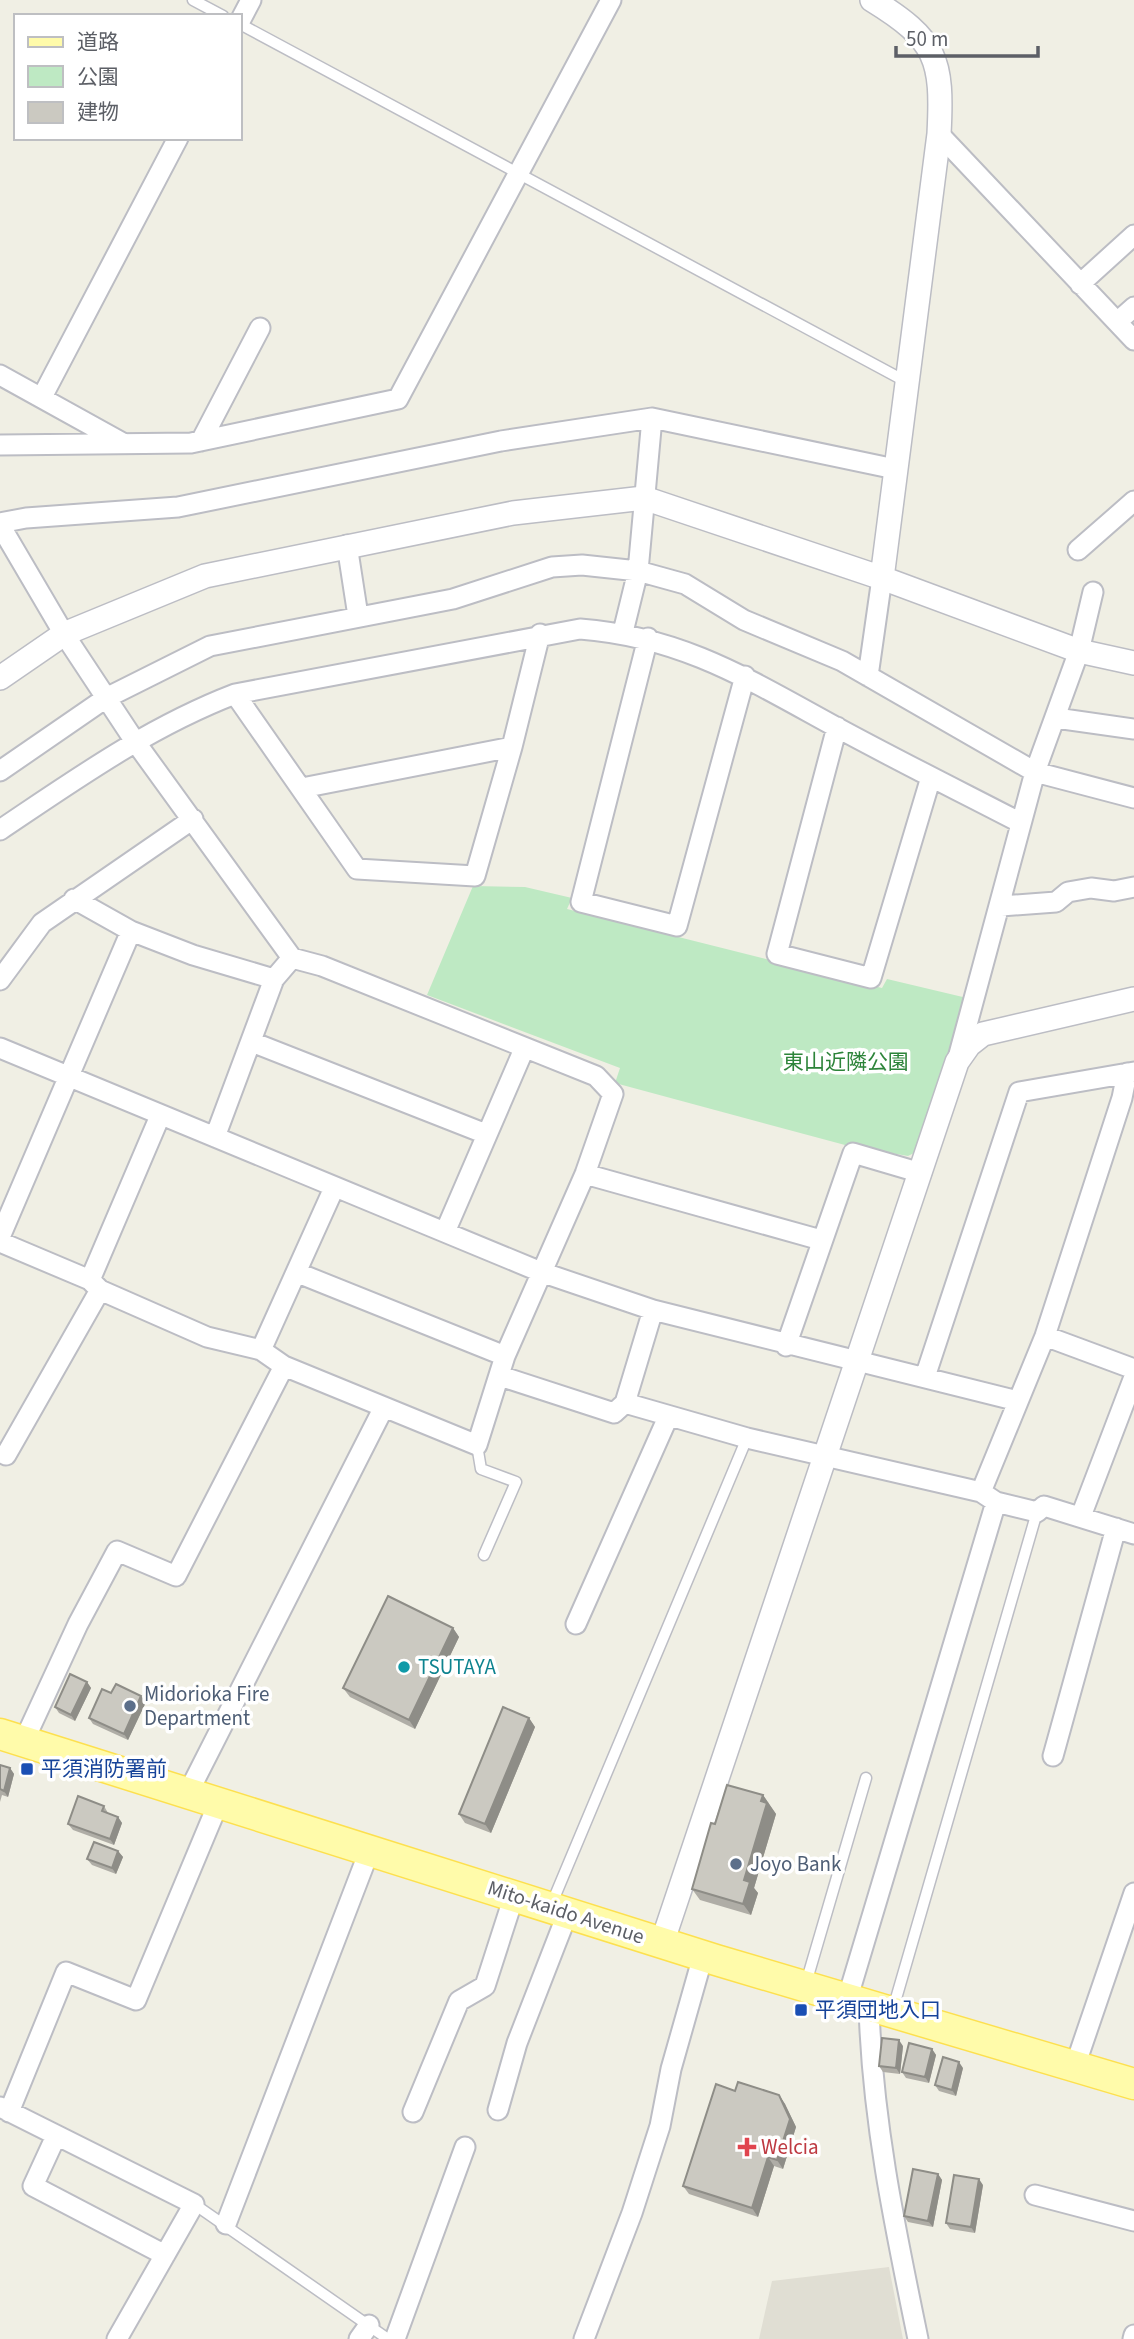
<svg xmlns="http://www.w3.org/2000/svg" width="1134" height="2339" font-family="'Source Sans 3','Noto Sans JP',sans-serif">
	<rect width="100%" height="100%" fill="#f0efe4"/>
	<path fill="#e0ded3" d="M 889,2267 L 903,2339 L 759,2339 L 772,2281 Z"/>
	<path fill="#bee9c3" d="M 473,886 L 525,887 L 572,898 L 567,909 L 882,988 L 887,979 L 967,998 L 918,1151 L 908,1156 L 845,1145 L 615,1083 L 620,1068 L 427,995 Z"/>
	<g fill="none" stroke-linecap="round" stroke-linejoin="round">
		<g stroke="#bcbdc4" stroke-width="13">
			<path id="service" d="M 193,0 L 223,16
				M 240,24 L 905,381
				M 477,1445 L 481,1469 L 516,1482 L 484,1555
				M 552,1903 L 747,1438
				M 806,1983 L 866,1778
				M 893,2009 L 1037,1512
				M 194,2204 L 388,2339"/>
		</g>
		<g stroke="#bcbdc4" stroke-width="23">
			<path id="minor" d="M 240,21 L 251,0
				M 939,134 L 1134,340
				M 1080,284 L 1134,235
				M 1117,322 L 1134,307
				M 0,375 L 121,442
				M 42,397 L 178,138
				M 201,441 L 260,328
				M 0,445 L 191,443 L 398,399 L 611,0
				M 0,523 L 26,518 L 178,507 L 501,441 L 652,418 L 895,469
				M 0,525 L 64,634 L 134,740 L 292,958 L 322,966 L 596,1076 L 613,1094 L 585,1174 L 505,1356 L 477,1445 L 284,1366 L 261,1350 L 334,1188
				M 347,545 L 358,616
				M 1078,550 L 1134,501
				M 623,632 L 638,571 L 652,418
				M 648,638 L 581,902 L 677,926 L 745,676
				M 868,676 L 882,578
				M 235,694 L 357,869 L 475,876 L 512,747
				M 1056,718 L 1134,729
				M 837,727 L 777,954 L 871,978 L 931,777
				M 0,771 L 106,698 L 210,646 L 453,599 L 552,567 L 582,565 L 638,571 L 685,584 L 744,620 L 842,661 L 1035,772 L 1134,798
				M 302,788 L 512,747 L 540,634
				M 0,830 C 76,779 149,727 235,694 L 580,629 C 682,637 748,679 836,727 C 897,760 959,791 1021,823
				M 74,899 L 131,931 L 193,955 L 274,979
				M 1001,906 L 1056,902 L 1068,892 L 1091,888 L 1114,891 L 1134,887
				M 0,980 L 42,923 L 193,819
				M 252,1042 L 486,1134
				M 0,1048 L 541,1272 L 653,1310 L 1018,1401
				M 958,1058 L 1035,772 L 1079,651 L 1093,592
				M 215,1137 L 274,979 L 292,958
				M 585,1174 L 821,1240
				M 445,1232 L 524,1049
				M 0,1237 L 131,931
				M 0,1242 L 90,1280 L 100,1290 L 207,1337 L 261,1350
				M 298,1273 L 505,1356
				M 90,1280 L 160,1116
				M 1045,1336 L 1134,1369
				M 786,1346 L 853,1153 L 921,1173
				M 500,1376 L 614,1413 L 625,1403 L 653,1310
				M 925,1377 L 1019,1092 L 1134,1072
				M 625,1403 L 747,1438 L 981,1492 L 996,1502 L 1037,1512 L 1044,1506 L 1134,1534
				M 6,1455 L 100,1290
				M 981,1492 L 1045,1336 L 1122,1098 L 1127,1073
				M 1081,1516 L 1134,1377
				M 576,1624 L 668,1417
				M 23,1743 L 78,1624 L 117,1551 L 176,1576 L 284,1366
				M 1053,1756 L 1116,1528
				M 187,1795 L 384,1407
				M 847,2000 L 996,1502
				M 869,2006 C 872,2119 895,2228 918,2339
				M 1075,2066 L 1134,1893
				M 0,2107 L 194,2204 L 117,2339
				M 498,2110 L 517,2043 L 568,1912
				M 9,2112 L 66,1972 L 136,2000 L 218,1804
				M 413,2112 L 459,2001 L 485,1986 L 514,1896
				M 56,2136 L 33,2186 L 165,2255
				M 1035,2195 L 1134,2221
				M 226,2224 L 370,1849
				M 359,2339 L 369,2325
				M 395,2339 L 465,2147
				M 584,2339 L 632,2213 L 660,2126 L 671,2069 L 703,1956
				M 1133,2339 L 1134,2335"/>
		</g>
		<g stroke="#bcbdc4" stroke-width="26">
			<path id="tertiary" d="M 872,0 C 937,40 943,59 939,134 L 882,578
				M 0,678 L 64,634 L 205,576 L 513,513 L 644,498 L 882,578 L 1079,651 L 1134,663
				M 662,1943 L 957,1062 L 969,1045 L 983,1034 L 1134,999"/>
		</g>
		<g stroke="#fde04f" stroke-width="33">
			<path id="primary" d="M 0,1734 L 716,1960 L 1134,2084"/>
		</g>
		<use href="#service" stroke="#fff" stroke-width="10"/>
		<use href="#minor" stroke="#fff" stroke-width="19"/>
		<use href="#tertiary" stroke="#fff" stroke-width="23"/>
		<use href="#primary" stroke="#fffbaa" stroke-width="30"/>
	</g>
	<path fill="#afada6" d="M 453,1628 L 459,1637 L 415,1729 L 350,1697 L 343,1688 Z
		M 87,1682 L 91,1688 L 75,1721 L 59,1713 L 55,1707 Z
		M 111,1693 L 141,1696 L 146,1702 L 128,1740 L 93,1724 L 89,1718 Z
		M 529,1718 L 535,1727 L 491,1833 L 465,1823 L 459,1814 Z
		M 0,1765 L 10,1768 L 14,1774 L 8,1797 L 2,1795 L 0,1802 Z
		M 763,1795 L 776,1814 L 754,1888 L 758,1893 L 751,1915 L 700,1900 L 692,1889 L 715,1824 Z
		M 104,1806 L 108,1813 L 118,1817 L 122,1823 L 114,1845 L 73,1830 L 68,1824 Z
		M 118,1851 L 123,1857 L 116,1874 L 92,1865 L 87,1859 Z
		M 903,2046 L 900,2074 L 883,2072 L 879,2066 Z
		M 932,2049 L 936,2055 L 929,2083 L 906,2078 L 902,2072 Z
		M 963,2068 L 956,2096 L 939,2091 L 935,2085 Z
		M 779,2095 L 785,2104 L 796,2127 L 783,2169 L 774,2166 L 758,2217 L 689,2194 L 683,2186 Z
		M 938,2174 L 942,2180 L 933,2227 L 908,2222 L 904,2216 Z
		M 983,2185 L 975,2233 L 950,2229 L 946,2223 Z"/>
	<path fill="#8e8d87" d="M 453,1628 L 459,1637 L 415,1729 L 409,1720 Z
		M 87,1682 L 91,1688 L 75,1721 L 71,1715 Z
		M 141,1696 L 146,1702 L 128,1740 L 124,1734 Z
		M 529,1718 L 535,1727 L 491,1833 L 485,1824 Z
		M 10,1768 L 14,1774 L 8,1797 L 4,1791 Z
		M 763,1795 L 776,1814 L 754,1888 L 758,1893 L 751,1915 L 743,1904 L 744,1880 Z
		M 118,1817 L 122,1823 L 114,1845 L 110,1839 Z
		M 118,1851 L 123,1857 L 116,1874 L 112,1868 Z
		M 899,2040 L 903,2046 L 900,2074 L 896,2068 Z
		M 932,2049 L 936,2055 L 929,2083 L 925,2077 Z
		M 959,2062 L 963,2068 L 956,2096 L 952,2090 Z
		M 779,2095 L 785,2104 L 796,2127 L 783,2169 L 777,2160 Z
		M 768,2157 L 774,2166 L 758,2217 L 752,2208 Z
		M 938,2174 L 942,2180 L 933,2227 L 928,2221 Z
		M 979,2179 L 983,2185 L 975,2233 L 971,2227 Z"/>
	<path fill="#cbc9c1" stroke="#8e8d87" stroke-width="2" d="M 388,1596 L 453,1628 L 409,1720 L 343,1688 Z
		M 70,1674 L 87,1682 L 71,1715 L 55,1707 Z
		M 116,1684 L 141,1696 L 124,1734 L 89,1718 L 102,1689 L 111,1693 Z
		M 503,1707 L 529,1718 L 485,1824 L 459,1814 Z
		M 0,1765 L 10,1768 L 4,1791 L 0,1789 Z
		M 727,1785 L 763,1795 L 761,1801 L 767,1803 L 744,1880 L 750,1882 L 743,1904 L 692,1889 L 711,1823 L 715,1824 Z
		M 78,1796 L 104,1806 L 102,1811 L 118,1817 L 110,1839 L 68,1824 Z
		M 94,1842 L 118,1851 L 112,1868 L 87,1859 Z
		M 882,2038 L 899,2040 L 896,2068 L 879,2066 Z
		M 909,2043 L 932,2049 L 925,2077 L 902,2072 Z
		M 943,2057 L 959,2062 L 952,2090 L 935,2085 Z
		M 738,2082 L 779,2095 L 790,2119 L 777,2160 L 768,2157 L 752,2208 L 683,2186 L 716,2084 L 735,2091 Z
		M 913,2169 L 938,2174 L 928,2221 L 904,2216 Z
		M 954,2175 L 979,2179 L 971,2227 L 946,2223 Z"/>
	<circle fill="#0f9aa8" stroke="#fff" stroke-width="2.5" cx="404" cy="1667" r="7"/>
	<g fill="#5c6f8a" stroke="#fff" stroke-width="2.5">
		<circle cx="130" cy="1706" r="7"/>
		<circle cx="736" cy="1864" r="7"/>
	</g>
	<g fill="#1a4fb4" stroke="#fff" stroke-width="2.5">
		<rect x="20" y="1762" width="14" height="14" rx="3.5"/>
		<rect x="794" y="2003" width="14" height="14" rx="3.5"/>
	</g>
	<path fill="#e0444e" stroke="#fff" stroke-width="2.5" d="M743.5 2136.5h7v7h7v7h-7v7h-7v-7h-7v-7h7z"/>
	<g text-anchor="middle" stroke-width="7" stroke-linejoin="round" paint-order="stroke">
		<g font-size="21" fill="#2d843a" stroke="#fff">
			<text x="846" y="1069">東山近隣公園</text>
		</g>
		<g font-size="21" fill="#0d838f" stroke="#fff" text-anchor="start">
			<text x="418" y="1674">TSUTAYA</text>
		</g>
		<g font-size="21" fill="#4e5e75" stroke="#fff" text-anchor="start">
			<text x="144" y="1701">Midorioka Fire<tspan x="144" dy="24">Department</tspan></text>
			<text x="750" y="1871">Joyo Bank</text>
		</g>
		<g font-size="21" fill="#164399" stroke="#fff" text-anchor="start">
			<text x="41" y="1776">平須消防署前</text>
			<text x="815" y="2017">平須団地入口</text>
		</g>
		<g font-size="21" fill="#5c5f66" stroke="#fff">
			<text transform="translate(566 1912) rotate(18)" y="7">Mito-kaido Avenue</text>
		</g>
		<g font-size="21" fill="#be3a42" stroke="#fff" text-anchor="start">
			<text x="761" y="2154">Welcia</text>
		</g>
	</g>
	<rect x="14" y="14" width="228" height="126" fill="#ffffff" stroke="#bebfc2" stroke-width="2"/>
	<rect x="28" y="37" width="35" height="10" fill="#fffbaa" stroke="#bebfc2" stroke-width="2"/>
	<text x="77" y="49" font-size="21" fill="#5c5f66">道路</text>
	<rect x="28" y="66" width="35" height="21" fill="#bee9c3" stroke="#bebfc2" stroke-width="2"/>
	<text x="77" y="84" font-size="21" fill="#5c5f66">公園</text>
	<rect x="28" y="102" width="35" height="21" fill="#cbc9c1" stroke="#bebfc2" stroke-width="2"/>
	<text x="77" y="119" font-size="21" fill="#5c5f66">建物</text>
	<path d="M896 46v10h142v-10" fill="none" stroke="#5c5f66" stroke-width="3.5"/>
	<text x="906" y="46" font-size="21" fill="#5c5f66" stroke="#ffffff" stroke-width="5" paint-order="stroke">50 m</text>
</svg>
